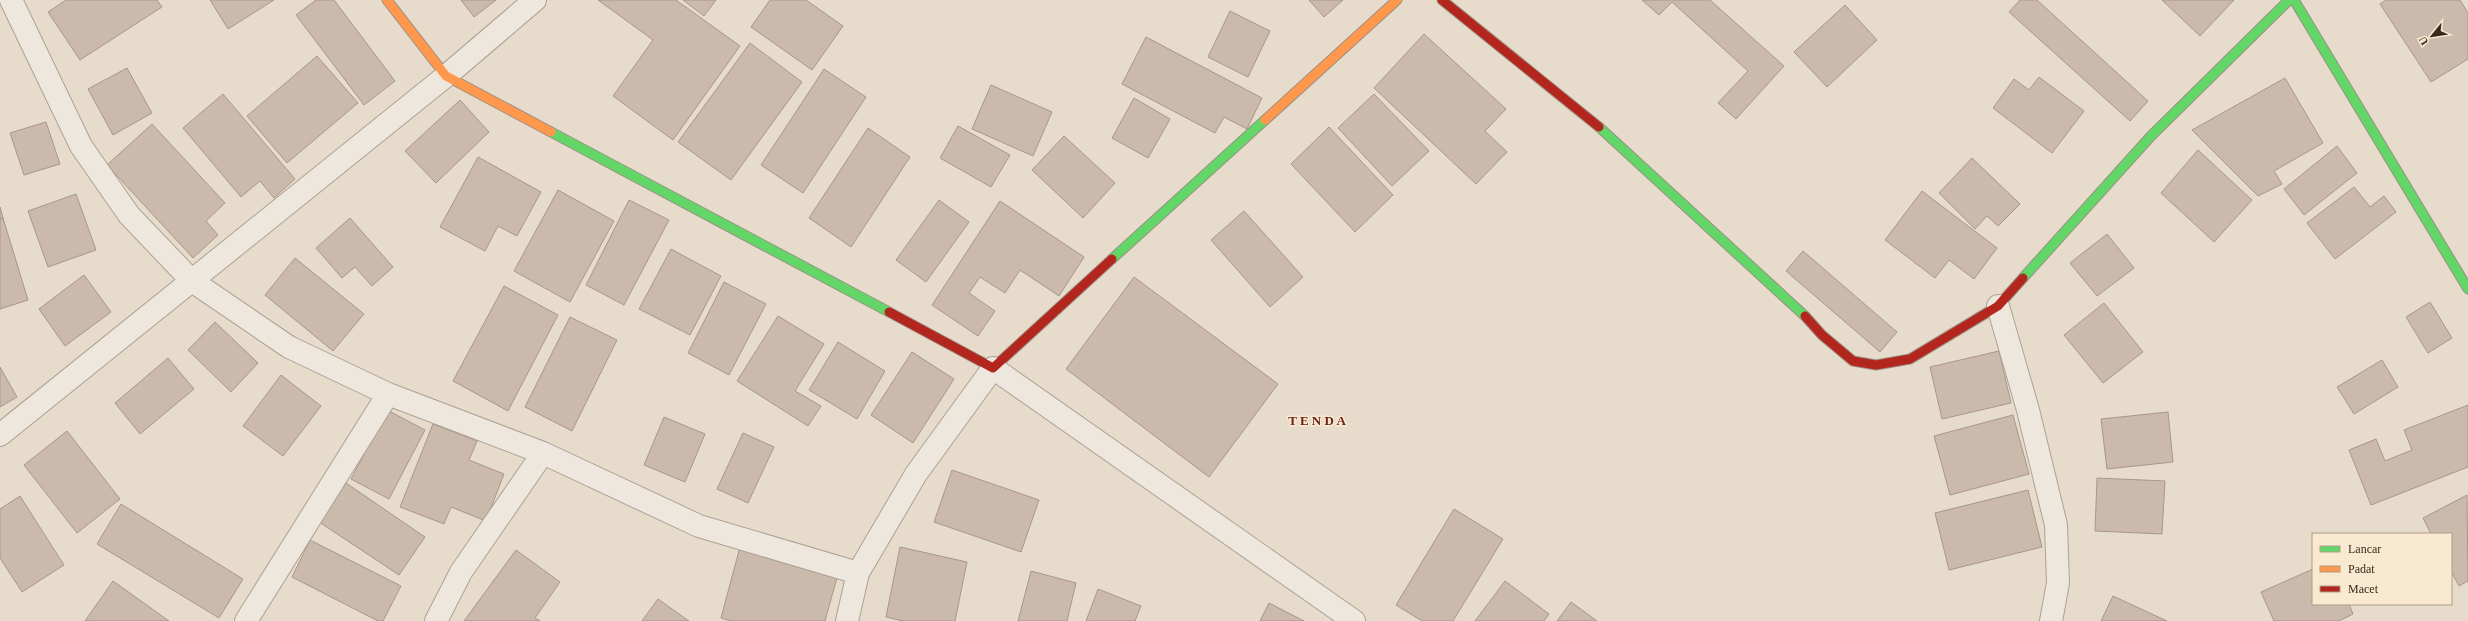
<svg xmlns="http://www.w3.org/2000/svg" width="2468" height="621" font-family="'Times New Roman',serif">
	<rect width="100%" height="100%" fill="#e7dccb"/>
	<path fill="#cbb9ac" stroke="#a7978a" d="M 66,0 L 157,0 L 162,7 L 80,60 L 48,12 Z
		M 210,0 L 274,0 L 228,29 Z
		M 316,0 L 334,0 L 395,81 L 364,105 L 296,15 Z
		M 461,0 L 496,0 L 474,17 Z
		M 598,0 L 676,0 L 740,46 L 673,140 L 613,96 L 653,40 Z
		M 683,0 L 716,0 L 704,16 Z
		M 770,0 L 806,0 L 843,26 L 812,70 L 751,27 Z
		M 1309,0 L 1343,0 L 1324,17 Z
		M 1642,0 L 1710,0 L 1784,66 L 1736,119 L 1718,103 L 1748,71 L 1672,2 L 1659,15 Z
		M 2020,0 L 2037,0 L 2148,101 L 2130,121 L 2009,12 Z
		M 2162,0 L 2234,0 L 2200,36 Z
		M 2386,0 L 2460,0 L 2468,13 L 2468,59 L 2431,82 L 2380,4 Z
		M 1845,5 L 1877,40 L 1827,87 L 1794,52 Z
		M 1230,11 L 1270,31 L 1248,77 L 1208,57 Z
		M 1424,34 L 1506,109 L 1485,131 L 1507,152 L 1476,184 L 1374,88 Z
		M 1146,37 L 1262,98 L 1247,129 L 1224,117 L 1215,133 L 1122,84 Z
		M 750,43 L 802,82 L 731,180 L 678,142 Z
		M 317,56 L 358,103 L 287,163 L 247,116 Z
		M 127,68 L 152,113 L 113,135 L 88,89 Z
		M 824,69 L 866,97 L 803,193 L 761,165 Z
		M 2039,77 L 2084,111 L 2052,153 L 1993,108 L 2014,79 L 2029,90 Z
		M 2285,78 L 2323,143 L 2274,171 L 2282,184 L 2258,196 L 2192,130 Z
		M 991,85 L 1052,112 L 1033,156 L 972,129 Z
		M 223,94 L 295,179 L 274,198 L 260,181 L 241,197 L 183,128 Z
		M 1374,94 L 1429,151 L 1392,186 L 1338,128 Z
		M 1134,98 L 1170,119 L 1148,158 L 1112,138 Z
		M 460,100 L 489,132 L 436,183 L 405,151 Z
		M 46,122 L 60,164 L 24,175 L 10,133 Z
		M 152,124 L 225,203 L 206,221 L 218,235 L 193,258 L 107,165 Z
		M 958,126 L 1010,155 L 991,187 L 940,158 Z
		M 1329,127 L 1393,195 L 1355,232 L 1291,164 Z
		M 868,128 L 910,157 L 851,247 L 809,218 Z
		M 1064,136 L 1115,183 L 1083,218 L 1032,170 Z
		M 2337,146 L 2357,173 L 2304,215 L 2284,189 Z
		M 2198,150 L 2252,200 L 2214,242 L 2161,193 Z
		M 478,157 L 541,192 L 517,236 L 498,226 L 485,251 L 440,227 Z
		M 1972,158 L 2020,204 L 1998,226 L 1987,216 L 1975,229 L 1939,193 Z
		M 2354,187 L 2370,207 L 2384,196 L 2396,212 L 2335,259 L 2307,223 Z
		M 558,190 L 614,221 L 570,302 L 514,271 Z
		M 1922,191 L 1997,248 L 1974,279 L 1949,260 L 1935,278 L 1885,240 Z
		M 76,194 L 96,250 L 48,267 L 28,211 Z
		M 629,200 L 669,220 L 624,305 L 586,285 Z
		M 939,200 L 969,222 L 926,282 L 896,260 Z
		M 1000,201 L 1084,257 L 1059,296 L 1020,270 L 1005,293 L 980,277 L 969,293 L 995,311 L 978,336 L 932,305 Z
		M 0,207 L 3,218 L 0,219 Z
		M 1244,211 L 1303,277 L 1270,307 L 1211,240 Z
		M 3,218 L 28,300 L 0,309 L 0,219 Z
		M 350,218 L 393,267 L 372,286 L 355,267 L 342,278 L 316,248 Z
		M 2107,234 L 2134,268 L 2097,296 L 2070,263 Z
		M 671,249 L 721,276 L 690,335 L 639,309 Z
		M 1803,251 L 1897,332 L 1880,352 L 1786,271 Z
		M 295,258 L 364,314 L 333,351 L 265,295 Z
		M 84,275 L 111,312 L 65,346 L 39,309 Z
		M 1134,277 L 1278,384 L 1209,477 L 1066,369 Z
		M 724,282 L 766,304 L 729,375 L 688,353 Z
		M 504,286 L 558,315 L 508,411 L 453,381 Z
		M 2430,302 L 2452,338 L 2428,353 L 2406,317 Z
		M 2104,303 L 2143,352 L 2103,383 L 2064,335 Z
		M 778,316 L 824,344 L 795,391 L 821,406 L 808,426 L 737,381 Z
		M 570,317 L 617,340 L 572,431 L 525,407 Z
		M 215,322 L 258,363 L 231,392 L 188,350 Z
		M 838,342 L 885,371 L 857,419 L 809,390 Z
		M 1999,351 L 2011,403 L 1942,419 L 1930,367 Z
		M 912,352 L 954,379 L 913,443 L 871,415 Z
		M 168,358 L 194,389 L 140,434 L 115,403 Z
		M 2382,360 L 2398,387 L 2354,414 L 2337,387 Z
		M 0,367 L 17,397 L 0,407 Z
		M 281,375 L 321,406 L 283,456 L 243,426 Z
		M 2468,405 L 2468,467 L 2371,505 L 2349,450 L 2376,439 L 2385,461 L 2412,450 L 2404,430 Z
		M 387,410 L 425,430 L 389,499 L 351,479 Z
		M 2168,412 L 2173,462 L 2107,469 L 2101,419 Z
		M 2013,415 L 2029,474 L 1950,495 L 1934,436 Z
		M 664,417 L 705,434 L 685,482 L 644,465 Z
		M 433,424 L 477,441 L 469,460 L 504,474 L 486,521 L 451,507 L 444,524 L 400,507 Z
		M 67,431 L 120,499 L 77,533 L 24,465 Z
		M 743,433 L 774,447 L 748,503 L 717,489 Z
		M 952,470 L 1039,500 L 1021,552 L 934,522 Z
		M 2097,478 L 2165,481 L 2162,534 L 2095,531 Z
		M 346,483 L 425,537 L 399,575 L 319,522 Z
		M 2028,490 L 2042,547 L 1949,570 L 1935,513 Z
		M 2467,495 L 2468,581 L 2459,586 L 2451,571 L 2451,534 L 2431,534 L 2423,518 Z
		M 20,496 L 64,565 L 22,592 L 0,558 L 0,509 Z
		M 121,504 L 243,579 L 219,618 L 97,544 Z
		M 1454,509 L 1503,539 L 1453,621 L 1422,621 L 1396,605 Z
		M 310,540 L 401,586 L 383,621 L 378,621 L 292,577 Z
		M 740,547 L 838,574 L 825,621 L 731,621 L 721,618 Z
		M 900,547 L 967,562 L 955,621 L 903,621 L 886,617 Z
		M 516,550 L 560,582 L 535,618 L 540,621 L 464,621 Z
		M 2313,569 L 2313,604 L 2349,604 L 2353,614 L 2339,621 L 2274,621 L 2261,592 Z
		M 1031,571 L 1076,583 L 1067,621 L 1018,621 Z
		M 113,581 L 169,621 L 85,621 Z
		M 1505,581 L 1549,614 L 1544,621 L 1475,621 Z
		M 1098,589 L 1141,606 L 1135,621 L 1086,621 Z
		M 2113,596 L 2167,621 L 2101,621 Z
		M 658,599 L 689,621 L 642,621 Z
		M 1571,602 L 1597,621 L 1557,621 Z
		M 1269,603 L 1304,621 L 1260,621 Z"/>
	<g fill="none" stroke-linecap="round" stroke-linejoin="round">
		<g stroke="#aca195" stroke-width="24">
			<path id="street" d="M 11,0 L 81,146 L 129,215 L 192,281 L 289,347 L 388,394 L 543,453 L 699,526 L 858,573
				M 1998,306 L 2028,410 L 2056,525 L 2058,583 L 2051,621
				M 0,435 L 446,76 L 535,0
				M 246,621 L 388,394
				M 436,621 L 461,572 L 543,453
				M 847,621 L 858,573 L 916,474 L 993,368 L 1354,621"/>
		</g>
		<g stroke="#9b9085" stroke-width="11">
			<path id="fast" d="M 2294,0 L 2468,289
				M 1599,127 L 1805,316
				M 551,132 L 889,312
				M 1112,259 L 1265,120
				M 2023,278 L 2151,136 L 2289,0"/>
		</g>
		<g stroke="#9b9085" stroke-width="11">
			<path id="slow" d="M 387,0 L 446,76 L 551,132
				M 1265,120 L 1397,0"/>
		</g>
		<g stroke="#9b9085" stroke-width="11">
			<path id="jam" d="M 1442,0 L 1599,127
				M 889,312 L 993,368 L 1112,259
				M 1805,316 L 1822,335 L 1853,361 L 1876,365 L 1910,359 L 1998,306 L 2023,278"/>
		</g>
		<use href="#street" stroke="#eee7de" stroke-width="22"/>
		<use href="#fast" stroke="#63d668" stroke-width="9"/>
		<use href="#slow" stroke="#ff974d" stroke-width="9"/>
		<use href="#jam" stroke="#b3261e" stroke-width="9"/>
	</g>
	<g text-anchor="middle" stroke-width="3" stroke-linejoin="round" paint-order="stroke">
		<g font-size="13" font-weight="bold" fill="#6c2117" stroke="#f9e9d0">
			<text x="1317" y="425">T E N D A</text>
		</g>
	</g>
	<rect x="2312" y="533" width="140" height="72" fill="#f9e9d0" stroke="#ad9c88"/>
	<rect x="2320" y="546" width="20" height="6" fill="#63d668" stroke="#ad9c88"/>
	<text x="2348" y="553" font-size="12" fill="#3b281c">Lancar</text>
	<rect x="2320" y="566" width="20" height="6" fill="#ff974d" stroke="#ad9c88"/>
	<text x="2348" y="573" font-size="12" fill="#3b281c">Padat</text>
	<rect x="2320" y="586" width="20" height="6" fill="#b3261e" stroke="#ad9c88"/>
	<text x="2348" y="593" font-size="12" fill="#3b281c">Macet</text>
	<g transform="translate(2432 36) rotate(240)" stroke="#f9e9d0" stroke-width="3" paint-order="stroke">
	<path d="M0-3L7 15L0 10L-7 15Z" fill="#3b281c"/>
	<text y="-6" font-size="11" font-weight="bold" text-anchor="middle" fill="#3b281c">U</text>
	</g>
</svg>
